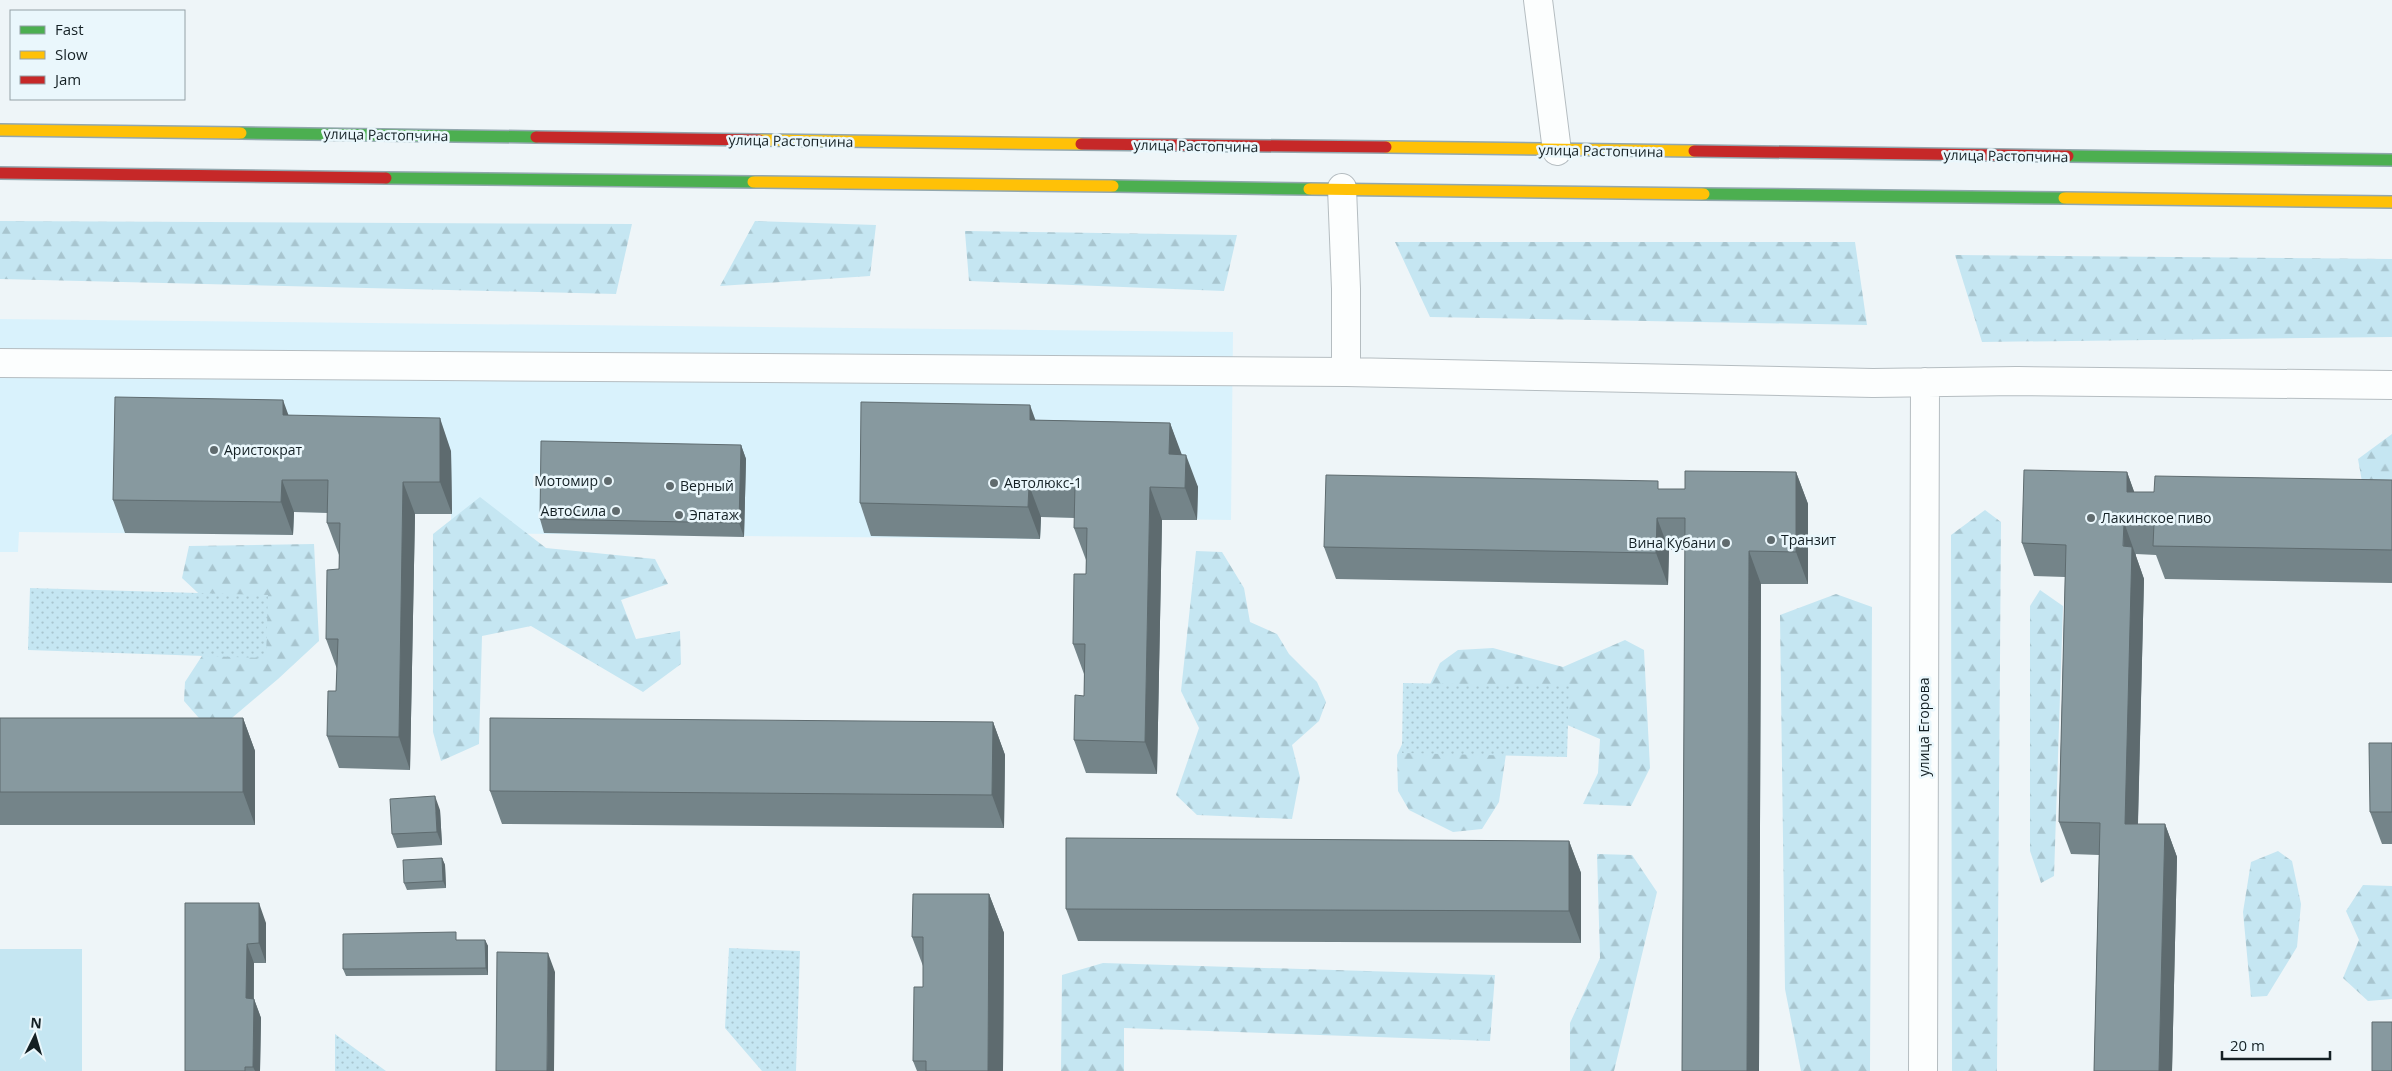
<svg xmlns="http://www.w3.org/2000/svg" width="2392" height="1071" font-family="'Open Sans',sans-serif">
	<defs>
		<pattern id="forest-firs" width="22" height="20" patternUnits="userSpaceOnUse" patternTransform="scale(1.25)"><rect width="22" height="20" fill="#c5e6f2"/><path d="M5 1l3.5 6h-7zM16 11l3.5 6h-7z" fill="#a8c5cf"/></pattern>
		<pattern id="park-dots" width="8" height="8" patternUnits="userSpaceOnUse" patternTransform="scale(1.25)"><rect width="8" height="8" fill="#c5e6f2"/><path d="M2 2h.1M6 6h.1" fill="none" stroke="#a8c5cf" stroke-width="1.8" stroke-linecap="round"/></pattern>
	</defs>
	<rect width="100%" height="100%" fill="#eef5f8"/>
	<path fill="#d9f2fc" d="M 0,319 L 1233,332 L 1231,520 L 1041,517 L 1040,539 L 451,533 L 451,514 L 294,512 L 293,535 L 19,532 L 18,552 L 0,552 Z"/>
	<path fill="url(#forest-firs)" d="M 0,221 L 632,224 L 616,294 L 0,279 Z
		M 755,221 L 876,225 L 870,276 L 720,286 Z
		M 965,232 L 965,231 L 1237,235 L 1224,291 L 969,281 Z
		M 1395,242 L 1855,242 L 1867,325 L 1430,317 Z
		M 1955,255 L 2392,259 L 2392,337 L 1982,342 Z
		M 2392,434 L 2392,494 L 2364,493 L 2358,459 Z
		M 480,497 L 546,548 L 655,559 L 668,584 L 621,600 L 636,639 L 680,631 L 681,664 L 643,692 L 531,626 L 482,636 L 479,744 L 441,761 L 433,732 L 433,534 Z
		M 1985,510 L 2001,522 L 1997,1071 L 1952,1071 L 1951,535 Z
		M 314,544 L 319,641 L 278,679 L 213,734 L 184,701 L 185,682 L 226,619 L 182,578 L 189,546 Z
		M 1196,551 L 1222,552 L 1244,588 L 1250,622 L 1277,634 L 1289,654 L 1317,682 L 1326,702 L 1319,721 L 1292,745 L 1300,777 L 1292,819 L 1197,815 L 1176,795 L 1199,728 L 1181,691 Z
		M 2040,590 L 2063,606 L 2054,876 L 2041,883 L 2030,851 L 2030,606 Z
		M 1836,594 L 1872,607 L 1870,1071 L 1801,1071 L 1785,989 L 1780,615 Z
		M 1625,640 L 1644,650 L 1650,768 L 1631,806 L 1583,804 L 1598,773 L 1600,739 L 1551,718 L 1507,747 L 1499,802 L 1482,829 L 1453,832 L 1409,810 L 1398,791 L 1397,755 L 1440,663 L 1458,650 L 1493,648 L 1563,667 Z
		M 2278,851 L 2292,861 L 2301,904 L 2297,947 L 2267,996 L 2251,997 L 2243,912 L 2251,862 Z
		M 1597,854 L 1632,855 L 1657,892 L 1614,1071 L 1570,1071 L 1570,1023 L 1600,958 Z
		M 2363,885 L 2392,886 L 2392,999 L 2368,1001 L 2343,978 L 2359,940 L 2346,911 Z
		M 1103,963 L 1495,975 L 1490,1041 L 1124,1028 L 1124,1071 L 1061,1071 L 1062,975 Z"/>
	<path fill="url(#park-dots)" d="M 30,588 L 268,595 L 266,658 L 28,650 Z
		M 1403,683 L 1569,686 L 1567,757 L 1402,753 Z
		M 729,948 L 800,951 L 796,1071 L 762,1071 L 725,1028 Z
		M 335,1034 L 386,1071 L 335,1071 Z"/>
	<path fill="#c5e6f2" d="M 0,949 L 82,949 L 82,1071 L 0,1071 Z"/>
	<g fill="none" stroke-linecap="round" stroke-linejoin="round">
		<g stroke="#b5bdc1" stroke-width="30">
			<path id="street" d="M 1538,0 L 1557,151
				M 1342,188 L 1346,289 L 1346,372
				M 0,363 L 1346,372 L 1873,383 L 2017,381 L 2392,385
				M 1923,1071 L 1925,382"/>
		</g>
		<g stroke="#92a7ae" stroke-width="14">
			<path id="fast" d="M 241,133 L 536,137
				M 2068,156 L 2392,160
				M 386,178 L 753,182
				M 1113,186 L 1309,189
				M 1704,194 L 2064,198"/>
		</g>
		<g stroke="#92a7ae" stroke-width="14">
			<path id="slow" d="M 0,130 L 241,133
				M 759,140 L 1081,144
				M 1386,147 L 1694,151
				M 753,182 L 1113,186
				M 1309,189 L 1704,194
				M 2064,198 L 2392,202"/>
		</g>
		<g stroke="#92a7ae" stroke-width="14">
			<path id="jam" d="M 536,137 L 759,140
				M 1081,144 L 1386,147
				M 1694,151 L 2068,156
				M 0,173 L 386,178"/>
		</g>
		<use href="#street" stroke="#fcfefe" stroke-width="28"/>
		<use href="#fast" stroke="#4caf50" stroke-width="11"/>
		<use href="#slow" stroke="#ffc107" stroke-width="11"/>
		<use href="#jam" stroke="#c62828" stroke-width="11"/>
	</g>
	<path fill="#748489" d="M 289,415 L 451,451 L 452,514 L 415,514 L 410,770 L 339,768 L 327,736 L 336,691 L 337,669 L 326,639 L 339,569 L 339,555 L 327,523 L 328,513 L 294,512 L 293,535 L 125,533 L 113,500 Z
		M 1036,420 L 1170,423 L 1181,455 L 1198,487 L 1197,520 L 1162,520 L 1157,774 L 1086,773 L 1074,740 L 1084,696 L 1084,674 L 1073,644 L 1086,574 L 1086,560 L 1074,528 L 1075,518 L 1041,517 L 1040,539 L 871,536 L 860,503 Z
		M 741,445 L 746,459 L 744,537 L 544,533 L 540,519 Z
		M 1796,472 L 1808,504 L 1808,584 L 1761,584 L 1759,1071 L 1682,1071 L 1685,550 L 1669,550 L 1668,585 L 1336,579 L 1324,547 L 1660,489 L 1685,489 Z
		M 2127,472 L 2134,492 L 2154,492 L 2392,480 L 2392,583 L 2165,579 L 2156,555 L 2136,554 L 2136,556 L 2144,579 L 2138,824 L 2165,824 L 2177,857 L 2172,1071 L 2094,1071 L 2099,855 L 2071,854 L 2059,822 L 2065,577 L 2034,576 L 2022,543 Z
		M 0,718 L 243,718 L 255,751 L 255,825 L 0,825 Z
		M 993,722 L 1005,755 L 1004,828 L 502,824 L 490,791 Z
		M 2392,743 L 2392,844 L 2382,844 L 2370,812 Z
		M 440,810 L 442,845 L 397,848 L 392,834 Z
		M 1569,841 L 1581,873 L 1581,943 L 1078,941 L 1066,909 Z
		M 442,858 L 445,865 L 446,888 L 407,890 L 404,883 Z
		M 989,894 L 1004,933 L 1003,1071 L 917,1071 L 913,1061 L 923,987 L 923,966 L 912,937 Z
		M 185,903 L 266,923 L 266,963 L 254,963 L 254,999 L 261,1018 L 260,1071 L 185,1071 Z
		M 459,940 L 485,940 L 488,946 L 488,975 L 346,976 L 343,969 Z"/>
	<path fill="#5e6b6f" d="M 283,400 L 295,433 L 283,415 Z
		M 1030,405 L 1042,438 L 1030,420 Z
		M 440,418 L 451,451 L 452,514 L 440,482 Z
		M 1170,423 L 1182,455 L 1169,454 Z
		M 741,445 L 746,459 L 744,537 L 739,523 Z
		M 1186,455 L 1198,487 L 1197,520 L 1185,488 Z
		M 1796,472 L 1808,504 L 1808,584 L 1796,552 Z
		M 2127,472 L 2139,505 L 2127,492 Z
		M 282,480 L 294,512 L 293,535 L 281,502 Z
		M 403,482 L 415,514 L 410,770 L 399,737 Z
		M 1029,485 L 1041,517 L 1040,539 L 1028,507 Z
		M 1150,487 L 1162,520 L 1157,774 L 1145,742 Z
		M 1657,518 L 1669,550 L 1668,585 L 1656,553 Z
		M 2124,522 L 2144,579 L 2137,856 L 2125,824 Z
		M 1749,551 L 1761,584 L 1759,1071 L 1747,1071 Z
		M 243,718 L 255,751 L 255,825 L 243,792 Z
		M 993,722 L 1005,755 L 1004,828 L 992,795 Z
		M 435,796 L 440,810 L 442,845 L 437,832 Z
		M 2165,824 L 2177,857 L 2172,1071 L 2159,1071 Z
		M 1569,841 L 1581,873 L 1581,943 L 1569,911 Z
		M 442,858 L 445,865 L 446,888 L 443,881 Z
		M 989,894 L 1004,933 L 1003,1071 L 988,1071 Z
		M 259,903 L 266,923 L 266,963 L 259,943 Z
		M 485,940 L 488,946 L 488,975 L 486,968 Z
		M 247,944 L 254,963 L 253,1018 L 246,998 Z
		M 548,953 L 555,972 L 554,1071 L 547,1071 Z
		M 254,999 L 261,1018 L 260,1071 L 255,1071 L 253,1067 Z"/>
	<path fill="#87999f" stroke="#5e6b6f" d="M 115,397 L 283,400 L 283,415 L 440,418 L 440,482 L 403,482 L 399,737 L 327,736 L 328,691 L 336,691 L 338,639 L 326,639 L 327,570 L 339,569 L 340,523 L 327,523 L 328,480 L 282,480 L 281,502 L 113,500 Z
		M 861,402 L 1030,405 L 1030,420 L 1170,423 L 1169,454 L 1186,455 L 1185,488 L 1150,487 L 1145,742 L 1074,740 L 1075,695 L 1084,696 L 1085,644 L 1073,644 L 1074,574 L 1086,574 L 1087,528 L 1074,528 L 1075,486 L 1029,485 L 1028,507 L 860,503 Z
		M 541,441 L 741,445 L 739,523 L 540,519 Z
		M 2024,470 L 2127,472 L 2127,492 L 2154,492 L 2155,476 L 2392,480 L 2392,550 L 2153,546 L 2154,523 L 2124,522 L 2123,546 L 2132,547 L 2125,824 L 2165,824 L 2159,1071 L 2094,1071 L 2100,823 L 2059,822 L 2066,545 L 2022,543 Z
		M 1685,471 L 1796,472 L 1796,552 L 1749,551 L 1747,1071 L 1682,1071 L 1685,518 L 1657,518 L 1656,553 L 1324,547 L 1326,475 L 1658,481 L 1658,489 L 1685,489 Z
		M 0,718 L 243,718 L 243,792 L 0,792 Z
		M 490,718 L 993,722 L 992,795 L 490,791 Z
		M 2369,743 L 2392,743 L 2392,812 L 2370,812 Z
		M 435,796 L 437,832 L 392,834 L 390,799 Z
		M 1066,838 L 1569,841 L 1569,911 L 1066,909 Z
		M 442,858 L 443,881 L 404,883 L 403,860 Z
		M 913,894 L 989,894 L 988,1071 L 926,1071 L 926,1061 L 913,1061 L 914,987 L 923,987 L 923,937 L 912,937 Z
		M 185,903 L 259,903 L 259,943 L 247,944 L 246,998 L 254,999 L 253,1067 L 245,1067 L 245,1071 L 185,1071 Z
		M 456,932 L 456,940 L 485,940 L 486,968 L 343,969 L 343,934 Z
		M 497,952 L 548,953 L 547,1071 L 496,1071 Z
		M 2372,1022 L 2392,1022 L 2392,1071 L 2372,1071 Z"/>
	<g fill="#606b6e" stroke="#eaf7fc" stroke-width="2">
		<circle cx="214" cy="450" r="5"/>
		<circle cx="608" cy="481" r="5"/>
		<circle cx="994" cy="483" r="5"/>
		<circle cx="670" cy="486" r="5"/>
		<circle cx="616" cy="511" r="5"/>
		<circle cx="679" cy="515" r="5"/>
		<circle cx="2091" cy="518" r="5"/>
		<circle cx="1771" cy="540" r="5"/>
		<circle cx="1726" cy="543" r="5"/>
	</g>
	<g text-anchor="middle" stroke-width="5" stroke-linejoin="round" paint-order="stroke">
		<g font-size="14" fill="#142024" stroke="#eaf7fc">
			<text transform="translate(386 135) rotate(1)" y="5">улица Растопчина</text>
			<text transform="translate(791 141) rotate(1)" y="5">улица Растопчина</text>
			<text transform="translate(1196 146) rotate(1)" y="5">улица Растопчина</text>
			<text transform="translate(1601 151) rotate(1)" y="5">улица Растопчина</text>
			<text transform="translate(2006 156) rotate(1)" y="5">улица Растопчина</text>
			<text transform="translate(1924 727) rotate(-90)" y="5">улица Егорова</text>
		</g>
		<g font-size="14" fill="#142024" stroke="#eaf7fc" text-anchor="start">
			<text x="224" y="455">Аристократ</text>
			<text x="598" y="486" text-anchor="end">Мотомир</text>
			<text x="1004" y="488">Автолюкс-1</text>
			<text x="680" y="491">Верный</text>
			<text x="606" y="516" text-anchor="end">АвтоСила</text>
			<text x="689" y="520">Эпатаж</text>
			<text x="2101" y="523">Лакинское пиво</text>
			<text x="1781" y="545">Транзит</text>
			<text x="1716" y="548" text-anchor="end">Вина Кубани</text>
		</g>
	</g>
	<rect x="10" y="10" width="175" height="90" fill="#eaf7fc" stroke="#94a1a6"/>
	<rect x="20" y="26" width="25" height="8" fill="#4caf50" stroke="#94a1a6"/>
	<text x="55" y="35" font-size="15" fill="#142024">Fast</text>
	<rect x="20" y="51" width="25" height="8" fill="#ffc107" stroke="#94a1a6"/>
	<text x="55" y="60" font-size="15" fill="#142024">Slow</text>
	<rect x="20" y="76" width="25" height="8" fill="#c62828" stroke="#94a1a6"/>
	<text x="55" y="85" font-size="15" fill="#142024">Jam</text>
	<g transform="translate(35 1036) rotate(5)" stroke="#eaf7fc" stroke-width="4" paint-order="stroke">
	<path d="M0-4L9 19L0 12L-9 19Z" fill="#142024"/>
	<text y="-8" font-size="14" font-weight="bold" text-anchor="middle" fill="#142024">N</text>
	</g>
	<path d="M2222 1051v8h108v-8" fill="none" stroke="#142024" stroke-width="2.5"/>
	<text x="2230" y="1051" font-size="15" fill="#142024" stroke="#eaf7fc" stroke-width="4" paint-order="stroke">20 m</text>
</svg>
